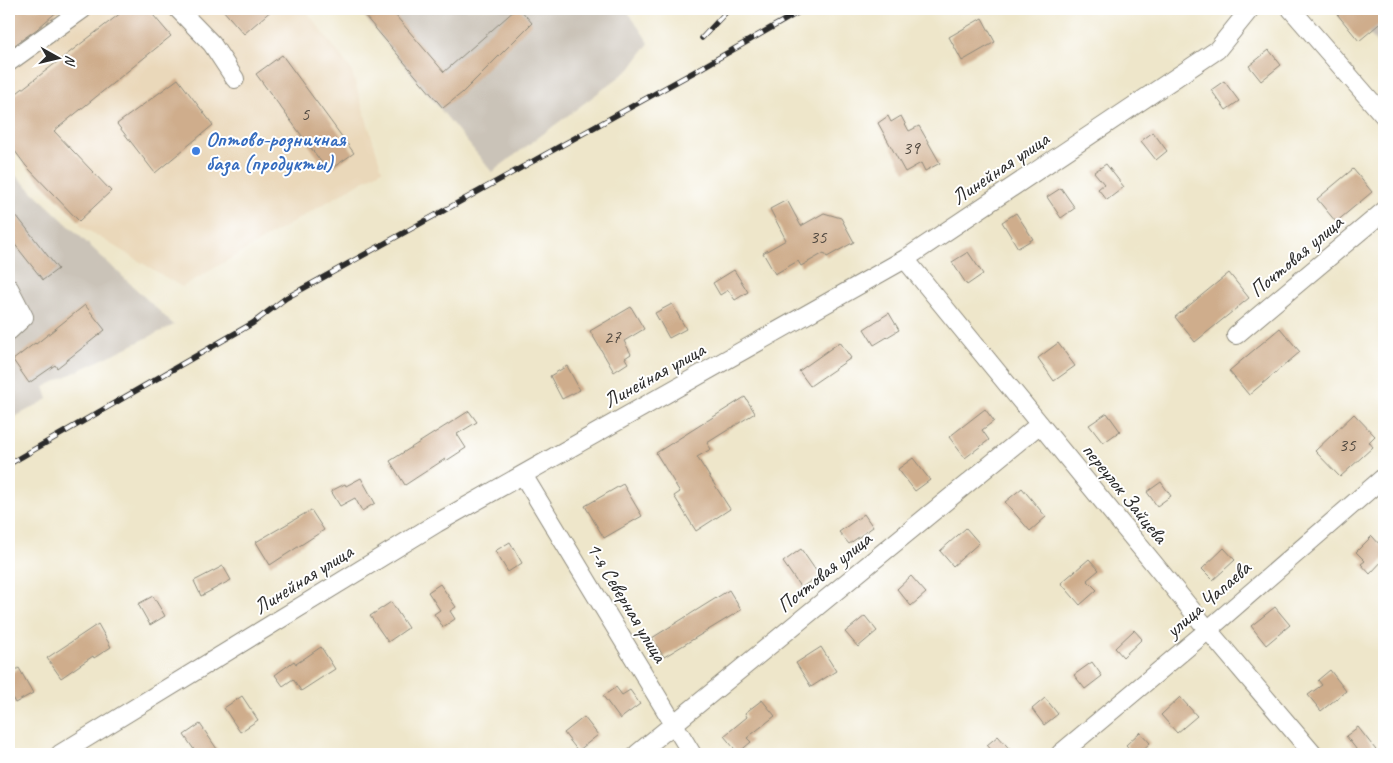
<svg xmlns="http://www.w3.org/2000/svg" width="1393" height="763" font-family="Caveat,sans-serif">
	<rect width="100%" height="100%" fill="#fff"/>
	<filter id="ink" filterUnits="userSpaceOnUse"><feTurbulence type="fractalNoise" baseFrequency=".02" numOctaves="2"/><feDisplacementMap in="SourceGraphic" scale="10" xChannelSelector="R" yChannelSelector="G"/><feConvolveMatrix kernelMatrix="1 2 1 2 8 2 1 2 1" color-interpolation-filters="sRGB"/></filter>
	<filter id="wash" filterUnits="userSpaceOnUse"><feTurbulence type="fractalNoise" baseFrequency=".0096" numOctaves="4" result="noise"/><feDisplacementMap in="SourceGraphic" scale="20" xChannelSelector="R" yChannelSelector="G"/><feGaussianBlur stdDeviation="1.12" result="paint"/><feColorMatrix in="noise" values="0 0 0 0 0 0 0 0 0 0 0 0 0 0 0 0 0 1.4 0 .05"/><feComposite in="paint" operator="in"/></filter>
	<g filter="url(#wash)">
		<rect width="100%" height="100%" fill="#eee6ca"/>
		<path fill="#ead8ba" d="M 9,9 L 305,9 L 351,69 L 382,170 L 182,287 L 81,226 L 79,221 L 20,158 L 9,143 Z"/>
		<path fill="#cac3b8" d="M 358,9 L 626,9 L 649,43 L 630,69 L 492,172 Z
			M 1348,9 L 1384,9 L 1384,51 Z
			M 13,173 L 174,325 L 44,387 L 48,399 L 9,420 L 9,174 Z"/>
		<g id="blocks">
			<path fill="#cfad8c" d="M 9,9 L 60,9 L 37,29 L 9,49 Z
				M 126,9 L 148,9 L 171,36 L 54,131 L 111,191 L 79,221 L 26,166 L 9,143 L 9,99 Z
				M 222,9 L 273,9 L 244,34 Z
				M 359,9 L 390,9 L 444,72 L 516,9 L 520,9 L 532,23 L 462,93 L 443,108 Z
				M 1333,9 L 1379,9 L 1384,15 L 1384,20 L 1359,41 Z
				M 982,18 L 995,42 L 962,61 L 949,37 Z
				M 1269,50 L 1281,65 L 1261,81 L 1249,66 Z
				M 282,55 L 354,153 L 328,171 L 256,74 Z
				M 178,79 L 213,125 L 155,173 L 117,124 Z
				M 1224,81 L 1239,101 L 1226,110 L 1211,90 Z
				M 888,116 L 891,122 L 901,116 L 909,131 L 919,126 L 940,163 L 925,171 L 921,163 L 905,172 L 878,123 Z
				M 1153,132 L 1167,151 L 1156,160 L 1141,141 Z
				M 1106,164 L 1124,187 L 1107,200 L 1098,189 L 1104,184 L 1094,172 Z
				M 1353,169 L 1372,192 L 1336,222 L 1317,199 Z
				M 1061,188 L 1075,208 L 1061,218 L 1047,197 Z
				M 787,200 L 801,226 L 824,213 L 841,218 L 854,242 L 827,257 L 824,253 L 801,266 L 798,261 L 775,274 L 763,253 L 786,240 L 770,209 Z
				M 9,206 L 58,269 L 43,280 L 9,237 Z
				M 1016,213 L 1033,239 L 1018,248 L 1002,222 Z
				M 968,252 L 983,274 L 967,285 L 952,262 Z
				M 734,270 L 748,292 L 735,300 L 728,290 L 720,295 L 713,283 Z
				M 1229,273 L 1249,298 L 1195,342 L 1175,317 Z
				M 672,304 L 686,329 L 669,338 L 655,313 Z
				M 85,305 L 105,330 L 57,368 L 55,365 L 29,383 L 13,360 L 35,343 L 36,344 Z
				M 631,307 L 644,329 L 624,341 L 631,354 L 625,358 L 628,363 L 614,372 L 590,331 Z
				M 889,313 L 899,330 L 874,345 L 864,329 Z
				M 1280,328 L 1300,352 L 1249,395 L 1229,371 Z
				M 840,342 L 851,358 L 810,386 L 799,371 Z
				M 1058,343 L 1075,366 L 1054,381 L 1038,358 Z
				M 567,366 L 580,390 L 562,399 L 550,376 Z
				M 745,397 L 755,413 L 707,443 L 711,449 L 697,457 L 730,509 L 696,531 L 674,496 L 680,492 L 656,453 Z
				M 985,409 L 994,421 L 982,430 L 989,440 L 965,458 L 949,437 Z
				M 469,411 L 477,422 L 457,434 L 466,448 L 446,461 L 445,459 L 405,485 L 390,461 Z
				M 1107,413 L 1120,431 L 1103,443 L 1089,425 Z
				M 1354,414 L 1375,436 L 1369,442 L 1373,447 L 1340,477 L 1315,451 Z
				M 913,458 L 930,480 L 915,491 L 898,469 Z
				M 361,478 L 375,503 L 362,511 L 355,498 L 340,506 L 331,491 L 345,484 L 346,486 Z
				M 1161,482 L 1171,496 L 1157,506 L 1147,492 Z
				M 623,484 L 642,516 L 604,538 L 585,506 Z
				M 1022,488 L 1046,517 L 1030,531 L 1005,502 Z
				M 311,510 L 324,530 L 270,565 L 256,542 Z
				M 864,514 L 873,527 L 849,544 L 839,532 Z
				M 966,528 L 979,543 L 953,566 L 940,551 Z
				M 1372,536 L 1381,546 L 1384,543 L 1384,559 L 1370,574 L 1361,564 L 1365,561 L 1356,552 Z
				M 510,542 L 522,563 L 508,572 L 495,551 Z
				M 1224,548 L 1235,560 L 1213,580 L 1202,569 Z
				M 801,549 L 819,575 L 801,588 L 783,562 Z
				M 1089,559 L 1099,570 L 1087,580 L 1097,590 L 1080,605 L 1061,583 Z
				M 223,566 L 231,580 L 201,596 L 194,581 Z
				M 911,576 L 926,593 L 911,606 L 897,589 Z
				M 440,584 L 456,607 L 450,611 L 455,619 L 443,627 L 434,614 L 440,610 L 428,592 Z
				M 729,590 L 741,610 L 664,657 L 652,638 Z
				M 153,596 L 165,616 L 150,625 L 138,604 Z
				M 391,602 L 408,628 L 388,642 L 370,616 Z
				M 1275,607 L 1290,625 L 1266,645 L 1251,626 Z
				M 865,616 L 877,631 L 858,647 L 845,632 Z
				M 98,624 L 111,647 L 94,658 L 93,656 L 61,678 L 47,658 Z
				M 1134,630 L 1142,639 L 1123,657 L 1115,648 Z
				M 321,647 L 335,669 L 301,691 L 293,679 L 283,686 L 275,675 L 294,661 L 296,664 Z
				M 821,647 L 836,671 L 811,687 L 796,663 Z
				M 1092,662 L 1102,676 L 1085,689 L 1074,675 Z
				M 19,668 L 33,693 L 15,703 L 9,692 L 9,674 Z
				M 1330,670 L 1346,691 L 1321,711 L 1308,695 L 1322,685 L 1318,680 Z
				M 616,687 L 622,695 L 630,690 L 640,704 L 620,719 L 603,696 Z
				M 242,696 L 258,720 L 240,732 L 224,708 Z
				M 1180,697 L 1197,716 L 1177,733 L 1161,715 Z
				M 1045,698 L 1058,714 L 1044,725 L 1032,709 Z
				M 762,700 L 775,716 L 747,738 L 751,742 L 738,753 L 724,736 L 747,717 L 745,713 Z
				M 584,717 L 598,735 L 578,751 L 564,733 Z
				M 200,724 L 217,749 L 210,754 L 197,754 L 184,735 Z
				M 1358,727 L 1379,754 L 1360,754 L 1346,736 Z
				M 1140,732 L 1150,743 L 1138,754 L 1134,754 L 1126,745 Z
				M 998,736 L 1014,754 L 995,754 L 987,745 Z"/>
		</g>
	</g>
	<g filter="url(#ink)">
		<use href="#blocks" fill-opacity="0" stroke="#8c887a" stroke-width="1"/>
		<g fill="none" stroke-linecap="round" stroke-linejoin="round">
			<g stroke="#8c887a" stroke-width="20">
				<path id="minor" d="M 178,9 L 212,44 L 235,79
					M 1291,9 L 1384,116
					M 9,62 L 83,9
					M 905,259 L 1208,630 L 1313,754
					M 9,288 L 24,317 L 9,331
					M 1236,335 L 1384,211
					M 523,475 L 692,754
					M 60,754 L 437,523 L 905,259 L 1217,50 L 1250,9
					M 637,754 L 1040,424
					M 1060,754 L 1208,630 L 1384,477"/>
			</g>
			<use href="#minor" stroke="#fff" stroke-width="18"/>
			<g stroke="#2b2b2b" stroke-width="5.5">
				<path id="rail" d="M 702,38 L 729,9
					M 9,464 L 253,323 L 286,298 L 694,72 L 804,9"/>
			</g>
			<use href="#rail" stroke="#fff" stroke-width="4" stroke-dasharray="11" stroke-linecap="butt"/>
		</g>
	</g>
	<circle fill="#3f7fe0" stroke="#fff" stroke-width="2" cx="196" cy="151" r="5"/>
	<g text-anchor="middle" stroke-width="4" stroke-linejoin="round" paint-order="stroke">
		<g font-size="19" fill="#544c43">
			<text x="305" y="120">5</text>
			<text x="911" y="154">39</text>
			<text x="818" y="243">35</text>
			<text x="612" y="343">27</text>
			<text x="1347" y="451">35</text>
		</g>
		<g font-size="21" font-weight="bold" fill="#366cbe" stroke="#fff" text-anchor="start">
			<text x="206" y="146">Оптово-розничная<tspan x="206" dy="24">база (продукты)</tspan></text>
		</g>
		<g font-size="21" fill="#2b2b2b" stroke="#fff">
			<text transform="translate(1000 168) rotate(-34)" y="7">Линейная улица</text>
			<text transform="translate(1296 256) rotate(-40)" y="7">Почтовая улица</text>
			<text transform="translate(654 375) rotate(-29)" y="7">Линейная улица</text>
			<text transform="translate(1125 493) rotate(51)" y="7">переулок Зайцева</text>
			<text transform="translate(824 572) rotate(-39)" y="7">Почтовая улица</text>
			<text transform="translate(303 579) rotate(-32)" y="7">Линейная улица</text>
			<text transform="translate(1208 599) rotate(-41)" y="7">улица Чапаева</text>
			<text transform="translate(627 602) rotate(59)" y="7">1-я Северная улица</text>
		</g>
	</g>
	<rect width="1393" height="763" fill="none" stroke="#fff" stroke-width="30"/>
	<g transform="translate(58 58) rotate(98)" stroke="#ffffff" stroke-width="4" paint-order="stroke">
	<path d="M0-4L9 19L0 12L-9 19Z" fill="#2b2b2b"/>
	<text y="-8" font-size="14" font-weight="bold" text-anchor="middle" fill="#2b2b2b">N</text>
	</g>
</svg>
